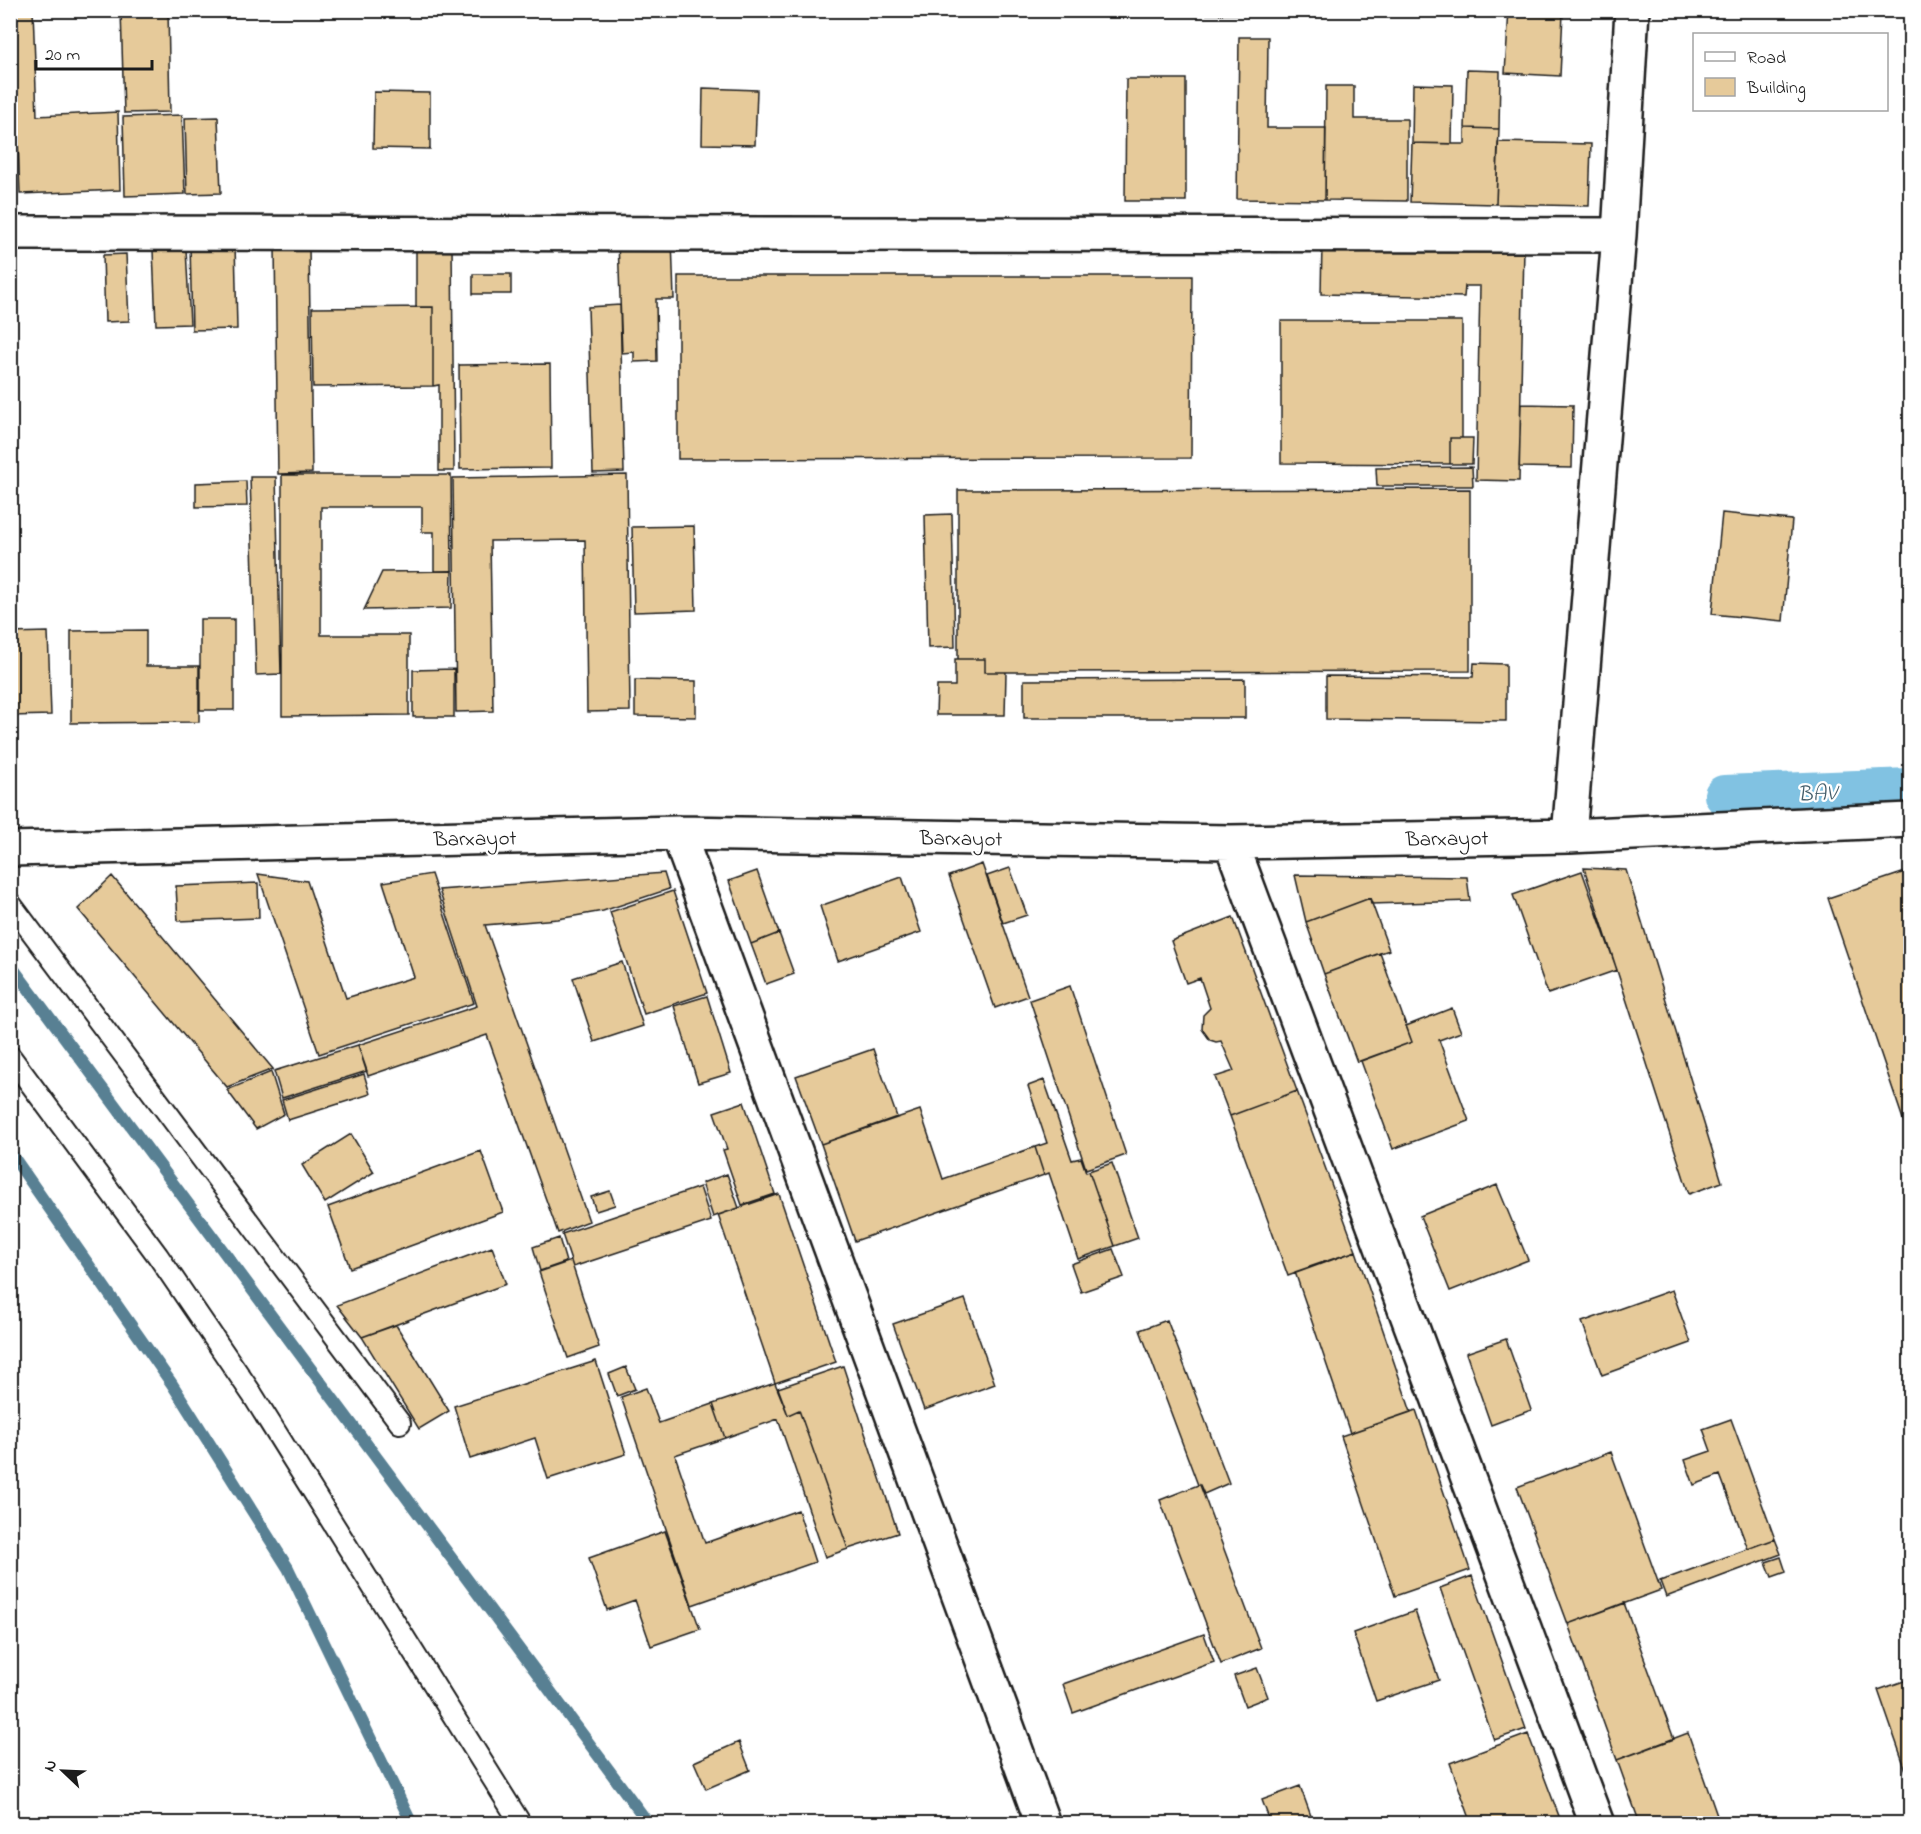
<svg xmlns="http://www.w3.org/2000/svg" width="1921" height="1834" font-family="'Indie Flower',sans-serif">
	<rect width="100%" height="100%" fill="#fff"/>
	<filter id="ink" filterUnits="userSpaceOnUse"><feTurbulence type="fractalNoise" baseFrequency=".0167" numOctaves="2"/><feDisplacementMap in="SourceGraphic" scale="12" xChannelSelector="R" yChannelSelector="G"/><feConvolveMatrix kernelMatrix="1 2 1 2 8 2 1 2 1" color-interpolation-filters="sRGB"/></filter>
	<g filter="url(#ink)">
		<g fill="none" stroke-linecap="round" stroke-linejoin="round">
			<path stroke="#598093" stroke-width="12" d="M 10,964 L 649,1824
				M 10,1152 L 172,1384 L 288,1568 L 412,1824"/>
			<path stroke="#81c2e2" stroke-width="40" d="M 1724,795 L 1910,788"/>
		</g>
		<path fill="#e6ca9a" stroke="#1c1c1c" stroke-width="1.5" d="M 13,10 L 33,10 L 37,116 L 118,112 L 120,190 L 20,194 Z
			M 121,10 L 168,10 L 170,112 L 124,113 Z
			M 1195,10 L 1240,10 L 1240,14 L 1195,14 Z
			M 1509,10 L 1563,13 L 1560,76 L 1505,73 Z
			M 1239,37 L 1268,37 L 1267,128 L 1326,128 L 1325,200 L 1237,199 Z
			M 1467,70 L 1500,71 L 1499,129 L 1465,128 Z
			M 1126,79 L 1186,79 L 1186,201 L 1125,201 Z
			M 1413,84 L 1453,85 L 1452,144 L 1412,143 Z
			M 1326,86 L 1354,86 L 1354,119 L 1407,119 L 1407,201 L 1325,200 Z
			M 703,88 L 757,90 L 755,145 L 702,144 Z
			M 374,92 L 430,93 L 430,149 L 373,148 Z
			M 182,115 L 185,194 L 125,196 L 123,117 Z
			M 218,117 L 221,193 L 187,194 L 185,118 Z
			M 1465,128 L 1499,129 L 1496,204 L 1410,202 L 1412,143 L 1465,144 Z
			M 1498,142 L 1591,144 L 1589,206 L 1496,204 Z
			M 672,239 L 674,299 L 656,299 L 657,361 L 634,362 L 634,352 L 622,353 L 618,241 Z
			M 235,243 L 237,329 L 192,330 L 190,244 Z
			M 452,244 L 454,471 L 439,471 L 439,385 L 433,386 L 433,307 L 416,307 L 416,245 Z
			M 1322,244 L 1524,248 L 1519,481 L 1476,480 L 1480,286 L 1465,286 L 1464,297 L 1321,294 Z
			M 309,245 L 312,473 L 278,474 L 275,246 Z
			M 186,249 L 190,324 L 156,325 L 153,250 Z
			M 126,254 L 129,321 L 105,322 L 103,255 Z
			M 473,274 L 511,274 L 511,294 L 473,294 Z
			M 678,276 L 1192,276 L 1191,458 L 678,459 Z
			M 620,305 L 624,472 L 593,473 L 588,307 Z
			M 433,307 L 433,386 L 313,387 L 312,308 Z
			M 1281,321 L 1462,321 L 1462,438 L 1450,438 L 1450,464 L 1281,463 Z
			M 550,364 L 551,468 L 460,469 L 459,365 Z
			M 1521,404 L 1573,405 L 1572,468 L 1519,467 Z
			M 1450,438 L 1473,438 L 1472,464 L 1450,464 Z
			M 1472,467 L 1473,486 L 1377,486 L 1376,468 Z
			M 282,475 L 451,475 L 452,571 L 434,571 L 434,532 L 422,532 L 422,507 L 321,507 L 321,635 L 409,635 L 409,715 L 282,716 Z
			M 627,475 L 630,711 L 587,712 L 585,540 L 490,541 L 493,711 L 456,712 L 453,478 Z
			M 250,477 L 276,477 L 281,674 L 256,675 Z
			M 246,481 L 247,506 L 196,507 L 196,483 Z
			M 1470,489 L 1470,671 L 985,672 L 985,659 L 958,659 L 958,490 Z
			M 1722,513 L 1792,520 L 1783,621 L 1712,614 Z
			M 952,514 L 955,647 L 928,648 L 925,515 Z
			M 694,526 L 696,610 L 634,612 L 632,527 Z
			M 452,571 L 451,608 L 364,610 L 382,572 Z
			M 200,619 L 234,619 L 234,710 L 200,710 Z
			M 146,630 L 146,666 L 199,666 L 199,722 L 71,723 L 71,631 Z
			M 48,632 L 51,715 L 10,716 L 10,633 Z
			M 955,659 L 985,659 L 985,672 L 1006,672 L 1005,715 L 936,715 L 937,686 L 955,686 Z
			M 1474,663 L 1506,664 L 1506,721 L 1326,719 L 1326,676 L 1473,677 Z
			M 454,669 L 454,717 L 413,717 L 413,670 Z
			M 1245,679 L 1245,718 L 1024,718 L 1024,680 Z
			M 635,680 L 696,681 L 696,717 L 635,716 Z
			M 982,864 L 1028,996 L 995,1008 L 949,876 Z
			M 1010,868 L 1027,915 L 1003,923 L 987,876 Z
			M 1584,868 L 1626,870 L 1722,1182 L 1689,1194 Z
			M 757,871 L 779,933 L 751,944 L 729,881 Z
			M 1582,871 L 1617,970 L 1548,994 L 1513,895 Z
			M 1908,871 L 1910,878 L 1910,1129 L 1907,1131 L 1828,898 Z
			M 664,873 L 669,889 L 603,911 L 558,919 L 485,925 L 589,1221 L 558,1233 L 487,1035 L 368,1076 L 358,1045 L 477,1006 L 439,890 Z
			M 258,874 L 307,881 L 346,998 L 414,977 L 383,882 L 431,874 L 474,1003 L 319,1054 Z
			M 1295,875 L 1467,877 L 1470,901 L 1371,904 L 1370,898 L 1306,922 Z
			M 112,876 L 273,1069 L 227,1087 L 78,909 Z
			M 902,877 L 921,932 L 838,961 L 820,906 Z
			M 258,883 L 259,918 L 178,921 L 176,886 Z
			M 673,891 L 707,993 L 644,1014 L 610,912 Z
			M 1370,898 L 1389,950 L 1324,974 L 1306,922 Z
			M 1233,917 L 1297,1091 L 1230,1116 L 1215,1077 L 1234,1071 L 1221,1041 L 1216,1042 L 1210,1040 L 1202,1029 L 1203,1015 L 1210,1008 L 1200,978 L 1186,983 L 1171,941 Z
			M 779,933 L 794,974 L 766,984 L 751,944 Z
			M 1380,953 L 1412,1042 L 1357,1062 L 1324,974 Z
			M 622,962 L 643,1026 L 594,1042 L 573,978 Z
			M 1070,986 L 1126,1155 L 1086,1169 L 1030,1000 Z
			M 707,996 L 731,1073 L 698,1083 L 674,1006 Z
			M 1452,1008 L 1461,1032 L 1439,1040 L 1469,1121 L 1393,1149 L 1361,1061 L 1412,1042 L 1406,1026 Z
			M 358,1045 L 367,1071 L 282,1098 L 274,1071 Z
			M 873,1049 L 897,1117 L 821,1144 L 796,1076 Z
			M 271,1072 L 284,1114 L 256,1129 L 227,1090 Z
			M 364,1074 L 370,1094 L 288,1120 L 282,1100 Z
			M 1044,1080 L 1072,1160 L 1081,1158 L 1086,1172 L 1089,1171 L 1115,1246 L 1078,1259 L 1049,1173 L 1044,1175 L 1035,1147 L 1047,1143 L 1028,1086 Z
			M 1297,1091 L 1356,1251 L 1288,1276 L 1230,1116 Z
			M 744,1102 L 775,1194 L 742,1205 L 723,1150 L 727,1149 L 714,1112 Z
			M 920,1110 L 943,1179 L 1035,1147 L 1044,1175 L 855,1241 L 821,1144 Z
			M 351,1134 L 374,1172 L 325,1203 L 302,1165 Z
			M 481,1151 L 503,1212 L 350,1268 L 328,1207 Z
			M 1112,1163 L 1138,1238 L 1115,1246 L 1089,1171 Z
			M 727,1174 L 739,1208 L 713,1217 L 702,1183 Z
			M 1497,1185 L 1528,1260 L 1450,1291 L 1420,1216 Z
			M 700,1187 L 711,1221 L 573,1267 L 562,1234 Z
			M 610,1191 L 615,1205 L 596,1211 L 591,1197 Z
			M 779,1194 L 836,1362 L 775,1383 L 718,1215 Z
			M 559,1238 L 566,1262 L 540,1271 L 533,1247 Z
			M 492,1247 L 506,1284 L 362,1337 L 337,1305 Z
			M 1113,1249 L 1124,1277 L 1081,1292 L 1071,1264 Z
			M 1356,1251 L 1411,1412 L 1350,1433 L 1295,1272 Z
			M 571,1261 L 599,1347 L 568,1358 L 539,1272 Z
			M 1672,1290 L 1691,1343 L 1602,1375 L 1582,1322 Z
			M 965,1299 L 995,1384 L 924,1410 L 893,1324 Z
			M 1167,1320 L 1229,1483 L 1204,1494 L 1200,1485 L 1198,1485 L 1140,1330 Z
			M 396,1325 L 449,1411 L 419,1429 L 362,1337 Z
			M 1506,1339 L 1531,1410 L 1491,1425 L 1466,1353 Z
			M 596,1361 L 626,1454 L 548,1479 L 535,1438 L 470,1459 L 454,1406 Z
			M 843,1366 L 898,1533 L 848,1549 L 799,1410 L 788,1415 L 778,1388 Z
			M 626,1367 L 635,1389 L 617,1396 L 609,1374 Z
			M 775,1383 L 788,1415 L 799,1410 L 848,1549 L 825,1557 L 778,1419 L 725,1438 L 713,1404 Z
			M 646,1388 L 659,1423 L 713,1404 L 725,1438 L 675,1455 L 705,1543 L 798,1510 L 815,1562 L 692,1605 L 621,1397 Z
			M 1416,1410 L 1470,1570 L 1395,1596 L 1341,1436 Z
			M 1731,1419 L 1775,1539 L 1748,1549 L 1720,1475 L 1694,1485 L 1685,1460 L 1711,1451 L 1703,1429 Z
			M 1611,1452 L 1661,1590 L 1568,1624 L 1517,1487 Z
			M 1198,1485 L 1200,1485 L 1261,1648 L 1221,1664 L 1160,1500 Z
			M 665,1531 L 700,1629 L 651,1646 L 635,1600 L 607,1610 L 589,1558 Z
			M 1775,1539 L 1781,1554 L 1666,1597 L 1660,1581 Z
			M 1781,1557 L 1786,1572 L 1772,1577 L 1766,1562 Z
			M 1472,1576 L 1526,1729 L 1494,1740 L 1440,1588 Z
			M 1624,1603 L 1674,1739 L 1617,1760 L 1568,1624 Z
			M 1415,1611 L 1439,1680 L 1376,1701 L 1353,1633 Z
			M 1204,1634 L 1214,1662 L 1073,1713 L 1063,1684 Z
			M 1257,1668 L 1268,1697 L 1245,1706 L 1234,1676 Z
			M 1910,1679 L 1910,1782 L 1878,1690 Z
			M 1688,1733 L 1720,1824 L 1640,1824 L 1617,1760 Z
			M 1528,1734 L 1562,1824 L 1472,1824 L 1450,1763 Z
			M 739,1742 L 750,1770 L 706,1789 L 694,1762 Z
			M 1300,1786 L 1311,1816 L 1291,1824 L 1271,1824 L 1262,1800 Z"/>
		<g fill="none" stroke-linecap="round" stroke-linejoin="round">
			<g stroke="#1c1c1c" stroke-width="24">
				<path id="lane" d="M 10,903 L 400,1423
					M 10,1056 L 158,1256 L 252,1394 L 521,1824"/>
			</g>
			<g stroke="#1c1c1c" stroke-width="38">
				<path id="street" d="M 10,233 L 1619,235
					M 678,833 L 1043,1824
					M 1569,836 L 1619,235 L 1632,10
					M 1231,842 L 1597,1824
					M 10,849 L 678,833 L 1231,842 L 1569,836 L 1910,820"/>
			</g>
			<use href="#lane" stroke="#fff" stroke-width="20"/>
			<use href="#street" stroke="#fff" stroke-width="33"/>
		</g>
	</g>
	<g text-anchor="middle" stroke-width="4.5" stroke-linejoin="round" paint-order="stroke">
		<g font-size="21" fill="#1c1c1c" stroke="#fff">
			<text transform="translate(475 838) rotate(-1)" y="7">Barxayot</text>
			<text transform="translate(961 838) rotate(1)" y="7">Barxayot</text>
			<text transform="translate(1447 838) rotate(-1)" y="7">Barxayot</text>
		</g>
		<g font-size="22" font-style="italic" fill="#445e6b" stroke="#fff">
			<text transform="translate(1817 792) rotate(-2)" y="8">BAV</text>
		</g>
	</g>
	<rect width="1921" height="1834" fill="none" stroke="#fff" stroke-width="36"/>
	<rect x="18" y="18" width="1885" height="1798" fill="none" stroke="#1c1c1c" stroke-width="2" filter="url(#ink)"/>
	<rect x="1693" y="33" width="195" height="78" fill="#ffffff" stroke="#a4a4a4" stroke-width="1.5"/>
	<rect x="1705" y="52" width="30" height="9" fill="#ffffff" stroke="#a4a4a4" stroke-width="1.5"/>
	<text x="1747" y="63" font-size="18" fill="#1c1c1c">Road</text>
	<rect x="1705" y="78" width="30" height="18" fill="#e6ca9a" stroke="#a4a4a4" stroke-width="1.5"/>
	<text x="1747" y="93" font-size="18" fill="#1c1c1c">Building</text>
	<g transform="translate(63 1771) rotate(293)" stroke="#ffffff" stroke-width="4.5" paint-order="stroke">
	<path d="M0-4.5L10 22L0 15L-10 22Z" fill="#1c1c1c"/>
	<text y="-9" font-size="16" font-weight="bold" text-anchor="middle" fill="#1c1c1c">N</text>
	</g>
	<path d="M36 60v9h116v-9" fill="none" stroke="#1c1c1c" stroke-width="3"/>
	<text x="45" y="60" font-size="18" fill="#1c1c1c" stroke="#ffffff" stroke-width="4.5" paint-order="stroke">20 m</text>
</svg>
